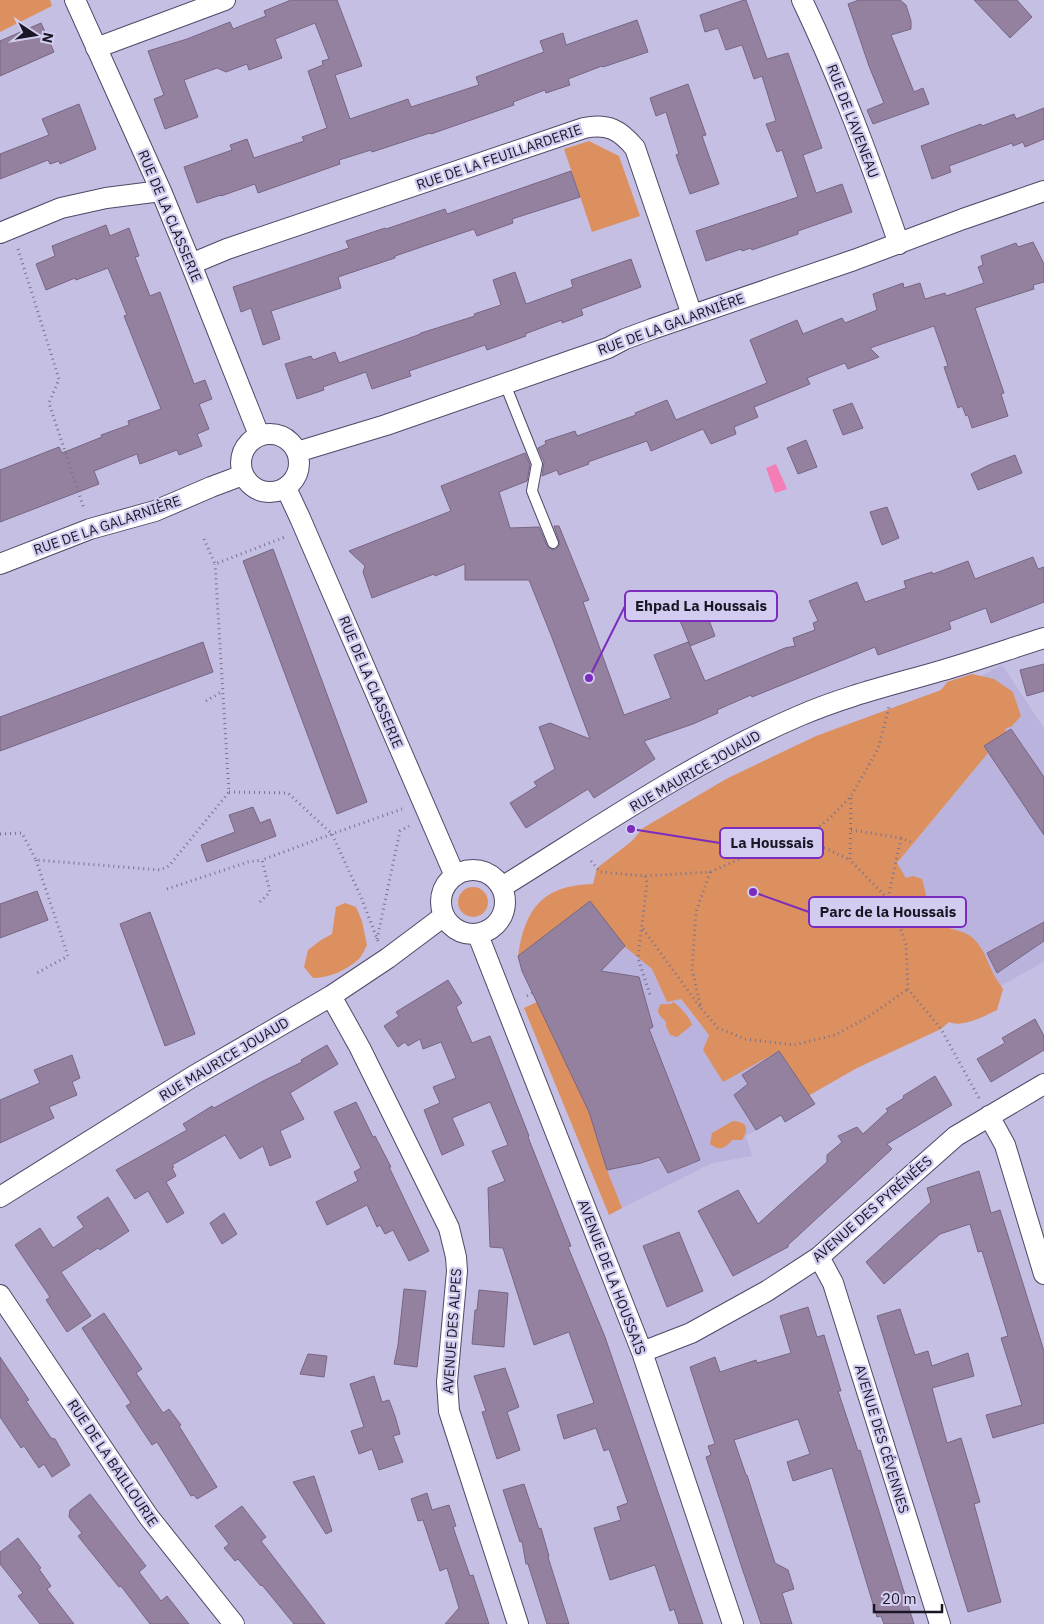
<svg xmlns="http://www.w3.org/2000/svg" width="1044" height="1624" font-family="'IBM Plex Sans',sans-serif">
	<rect width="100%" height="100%" fill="#c5bfe3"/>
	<path fill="#b9b3dd" d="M 1002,665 L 1044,728 L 1044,962 L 993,990 L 958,970 L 897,863 L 988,753 L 984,747 L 1006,732 L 981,676 Z
		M 590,901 L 625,946 L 652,969 L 667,1002 L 680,999 L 709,1035 L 703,1050 L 723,1081 L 779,1051 L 791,1068 L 766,1124 L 746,1136 L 752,1156 L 713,1163 L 622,1208 L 518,956 Z"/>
	<path fill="#dd905f" d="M 0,0 L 50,0 L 52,6 L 0,32 Z
		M 589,141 L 619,156 L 640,216 L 592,232 L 564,149 Z
		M 972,674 L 994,679 L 1013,692 L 1021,716 L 1012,726 L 1005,729 L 1006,732 L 984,747 L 988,753 L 897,863 L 906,878 L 913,876 L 922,879 C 927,896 929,922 949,928 C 958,931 967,932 974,939 C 983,948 986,958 991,969 C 994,976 999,983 1003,989 L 997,1010 C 985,1016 962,1028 949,1022 L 941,1029 L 857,1068 L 801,1100 L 784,1073 L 791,1068 L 779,1051 L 723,1082 L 703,1050 L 709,1035 L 681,999 L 667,1002 L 652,969 L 624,946 L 590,901 L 518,956 C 525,908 543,885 593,884 L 597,868 L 632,841 L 643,828 L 726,779 L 816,736 L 941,690 L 947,682 Z
		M458 902a15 15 0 1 1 30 0a15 15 0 1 1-30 0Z
		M 345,903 L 356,907 L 362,921 L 367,945 C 365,949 362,956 359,959 C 347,970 329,978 313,978 L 304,967 L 308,950 L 321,940 L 332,934 L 336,907 Z
		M 537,1002 L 589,1112 L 607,1170 L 622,1208 L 609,1215 L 524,1008 Z
		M 673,1002 C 679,1005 691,1019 692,1025 L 677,1037 L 670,1035 L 666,1026 L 666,1022 C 661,1016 654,1013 661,1004 L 671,1004 Z
		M 733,1121 C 748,1122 749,1129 742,1140 L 732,1140 C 725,1149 719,1151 710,1144 L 712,1133 Z"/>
	<path fill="#f47db5" d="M 776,464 L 787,489 L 775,493 L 766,468 Z"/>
	<path fill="#9481a0" stroke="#776583" d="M 291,0 L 337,0 L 362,66 L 335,75 L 350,119 L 408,99 L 411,107 L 479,85 L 476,77 L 544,52 L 540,41 L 563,33 L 566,45 L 637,20 L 648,52 L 603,67 L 602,66 L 568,79 L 570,85 L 546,93 L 545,90 L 513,102 L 514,105 L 431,134 L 430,133 L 372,152 L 371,150 L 339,160 L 340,164 L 258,193 L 255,184 L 221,196 L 221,195 L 197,203 L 184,167 L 232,150 L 230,145 L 247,139 L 254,158 L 304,141 L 302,137 L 327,128 L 308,71 L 323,65 L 322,61 L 329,59 L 315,23 L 275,39 L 282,58 L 249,70 L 247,64 L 226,72 L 217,68 L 184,80 L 198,117 L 165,129 L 154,99 L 164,95 L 148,51 L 187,39 L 230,22 L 233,29 L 266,16 L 264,11 Z
		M 744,0 L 746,0 L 767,59 L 788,53 L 822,148 L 803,155 L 816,193 L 842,184 L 852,212 L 798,231 L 798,234 L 752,250 L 751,248 L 742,251 L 741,249 L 706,261 L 696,231 L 798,197 L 782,150 L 777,152 L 766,124 L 776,121 L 762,76 L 754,79 L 742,45 L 726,50 L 718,28 L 705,32 L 700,15 Z
		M 859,0 L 900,0 L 906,5 L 911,21 L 911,29 L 891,35 L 914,92 L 923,88 L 929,104 L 873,124 L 867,110 L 884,103 L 869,66 L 848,4 Z
		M 974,0 L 1017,0 L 1032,17 L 1010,38 Z
		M 41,23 L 54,52 L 0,76 L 0,41 Z
		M 688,84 L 706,135 L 702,136 L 719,184 L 690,194 L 676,155 L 679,154 L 666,112 L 656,116 L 650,98 Z
		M 79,104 L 96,149 L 60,164 L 59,161 L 50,164 L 48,160 L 0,179 L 0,154 L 49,135 L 42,119 Z
		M 1044,108 L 1044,139 L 1025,147 L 1023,142 L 1013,146 L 1012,143 L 949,166 L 951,172 L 932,179 L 921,146 L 981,124 L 982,126 L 1014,114 L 1016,119 Z
		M 571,171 L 580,197 L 512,219 L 513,223 L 477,236 L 474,229 L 395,256 L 395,258 L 338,277 L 341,288 L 271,311 L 280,339 L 263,345 L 251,308 L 241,312 L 233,287 L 349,248 L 346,241 L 385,228 L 386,229 L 445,209 L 447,214 Z
		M 106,225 L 110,236 L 129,228 L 139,256 L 135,257 L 150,296 L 160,292 L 194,384 L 205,380 L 212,399 L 199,404 L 209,429 L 197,434 L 202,446 L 179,455 L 177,450 L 140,464 L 137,454 L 94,471 L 99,484 L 0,522 L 0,470 L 59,447 L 62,453 L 102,437 L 101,435 L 129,425 L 128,421 L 161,409 L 124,316 L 127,315 L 108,268 L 76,280 L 75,278 L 46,290 L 36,264 L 55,256 L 52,246 Z
		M 1033,242 L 1044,264 L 1044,282 L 1033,285 L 1034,289 L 975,308 L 1004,393 L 1001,394 L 1008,416 L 972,428 L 968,415 L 966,416 L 962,406 L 958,408 L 944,367 L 948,366 L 934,326 L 870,348 L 879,357 L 848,369 L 845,363 L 807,378 L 810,384 L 754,407 L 758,417 L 734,427 L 736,434 L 711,444 L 703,429 L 651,451 L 647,441 L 588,462 L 589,464 L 559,475 L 557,470 L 542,476 L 544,462 L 538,448 L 546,444 L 545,441 L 575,431 L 577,436 L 636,415 L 635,413 L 667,400 L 676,420 L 767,383 L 750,340 L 797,320 L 803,334 L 842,318 L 845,323 L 877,310 L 873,294 L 903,283 L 904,288 L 920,283 L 925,299 L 945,293 L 946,296 L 984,283 L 978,267 L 983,265 L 981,256 L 1016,243 L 1018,247 Z
		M 631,259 L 641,287 L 581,309 L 583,315 L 562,323 L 562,320 L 525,334 L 526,336 L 487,350 L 485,345 L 409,371 L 411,376 L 372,389 L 366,372 L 323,387 L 324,390 L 297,399 L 285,364 L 311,356 L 313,360 L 335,352 L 339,363 L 418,335 L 421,333 L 475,316 L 474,314 L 501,305 L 493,280 L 515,272 L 526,304 L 573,287 L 571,280 Z
		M 852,403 L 863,428 L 843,435 L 833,410 Z
		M 806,440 L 817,467 L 798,474 L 787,448 Z
		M 525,453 L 530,465 L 527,481 L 499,492 L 510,528 L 539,527 L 547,546 L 553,550 L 556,549 L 560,544 L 554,526 L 559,526 L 589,600 L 583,602 L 624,715 L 671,698 L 654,655 L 688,642 L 690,645 L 678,616 L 704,607 L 715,636 L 690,646 L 705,681 L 785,648 L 795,646 L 793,638 L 815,630 L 813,623 L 818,621 L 809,601 L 857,582 L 865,602 L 906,588 L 904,581 L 932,572 L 933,574 L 968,561 L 975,579 L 1033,557 L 1038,569 L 1044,567 L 1044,602 L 991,623 L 986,608 L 949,622 L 951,629 L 878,655 L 875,647 L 752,697 L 751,695 L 717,710 L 718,713 L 693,724 L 644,741 L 655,759 L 594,798 L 588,789 L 526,828 L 510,803 L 537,786 L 534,782 L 555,769 L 539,727 L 550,723 L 590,739 L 551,635 L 529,580 L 465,580 L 465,564 L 435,576 L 434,574 L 372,598 L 363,572 L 365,566 L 349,551 L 451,511 L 441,486 Z
		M 1015,455 L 1022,473 L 978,490 L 971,474 L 989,465 Z
		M 887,507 L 899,538 L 882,545 L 870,512 Z
		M 273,549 L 367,802 L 337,814 L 243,561 Z
		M 203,642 L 213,672 L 0,751 L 0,717 Z
		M 1044,664 L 1044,691 L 1027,696 L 1020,670 Z
		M 1011,729 L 1044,777 L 1044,835 L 984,746 Z
		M 253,807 L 260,823 L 270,819 L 276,836 L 207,862 L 201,845 L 235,832 L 229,815 Z
		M 37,891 L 48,920 L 0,938 L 0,904 Z
		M 590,901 L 625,946 L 601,971 L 639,977 L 653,1027 L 649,1029 L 700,1160 L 668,1173 L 659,1157 L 641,1163 L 607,1170 L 589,1112 L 522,971 L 518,956 Z
		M 150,912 L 195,1034 L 165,1046 L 120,924 Z
		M 1044,922 L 1044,941 L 997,973 L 987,953 Z
		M 448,980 L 462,1003 L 456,1007 L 472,1043 L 490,1036 L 529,1136 L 528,1137 L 571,1246 L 568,1247 L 605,1337 L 703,1624 L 679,1624 L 674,1609 L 670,1611 L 655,1565 L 610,1580 L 594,1528 L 621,1520 L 617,1507 L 628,1503 L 609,1449 L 604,1451 L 596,1428 L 564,1439 L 557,1415 L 594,1403 L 569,1332 L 534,1345 L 503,1248 L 490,1247 L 488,1188 L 505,1181 L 492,1151 L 508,1145 L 490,1102 L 452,1118 L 464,1145 L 442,1155 L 424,1110 L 440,1103 L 433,1087 L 456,1078 L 441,1042 L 423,1049 L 420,1039 L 408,1046 L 405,1042 L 398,1047 L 384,1026 L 399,1016 L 396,1012 Z
		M 1035,1019 L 1044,1036 L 1044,1050 L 991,1082 L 977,1059 L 1005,1043 L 1002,1038 Z
		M 327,1045 L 338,1064 L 290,1093 L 304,1119 L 280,1131 L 291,1157 L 270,1166 L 263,1146 L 240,1159 L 225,1135 L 172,1165 L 174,1167 L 172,1168 L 176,1176 L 166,1182 L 184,1213 L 167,1223 L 148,1191 L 135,1199 L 116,1170 L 187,1130 L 183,1124 L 212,1106 L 214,1108 L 263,1081 L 302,1062 L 301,1060 Z
		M 779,1051 L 815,1104 L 785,1122 L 781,1115 L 756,1130 L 734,1095 L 748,1084 L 742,1075 Z
		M 72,1055 L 80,1078 L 72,1082 L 77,1095 L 49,1107 L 54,1118 L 0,1143 L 0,1100 L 40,1083 L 34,1070 Z
		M 935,1076 L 952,1105 L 887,1144 L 892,1149 L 788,1245 L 788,1247 L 733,1276 L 698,1211 L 738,1190 L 758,1224 L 827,1162 L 827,1155 L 842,1142 L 838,1136 L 857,1127 L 863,1134 L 888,1111 L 886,1109 L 904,1098 L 903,1096 Z
		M 356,1102 L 373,1137 L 375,1136 L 391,1167 L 389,1167 L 429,1251 L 409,1261 L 393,1230 L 385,1234 L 380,1225 L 377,1227 L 367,1205 L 327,1225 L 316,1202 L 358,1181 L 354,1172 L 361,1168 L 334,1112 Z
		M 979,1171 L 991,1213 L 1000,1210 L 1044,1351 L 1044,1423 L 993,1438 L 986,1415 L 1022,1405 L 1001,1338 L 1008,1336 L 982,1251 L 978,1252 L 970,1224 L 940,1234 L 884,1284 L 866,1262 L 931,1202 L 927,1188 Z
		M 108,1197 L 129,1231 L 100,1250 L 98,1248 L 61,1272 L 91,1316 L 67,1332 L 46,1300 L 50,1297 L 15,1245 L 40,1228 L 53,1248 L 84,1227 L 77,1217 Z
		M 224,1213 L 237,1234 L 222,1244 L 210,1223 Z
		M 679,1232 L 703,1291 L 667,1307 L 643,1246 Z
		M 404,1289 L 426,1291 L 417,1367 L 394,1364 L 398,1345 Z
		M 479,1290 L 508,1293 L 504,1347 L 472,1344 L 475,1310 L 477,1310 Z
		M 808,1307 L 817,1337 L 824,1335 L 841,1391 L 838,1391 L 858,1451 L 860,1450 L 914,1624 L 884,1624 L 881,1616 L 877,1617 L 832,1468 L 793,1481 L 787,1462 L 810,1454 L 798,1419 L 734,1440 L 746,1475 L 747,1475 L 775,1563 L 788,1570 L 794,1589 L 782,1593 L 792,1624 L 761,1624 L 743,1571 L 706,1457 L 711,1455 L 708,1446 L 715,1444 L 690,1367 L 715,1357 L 720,1372 L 756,1360 L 757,1363 L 791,1353 L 780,1316 Z
		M 900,1309 L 915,1355 L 928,1351 L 932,1366 L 968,1353 L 974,1376 L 932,1388 L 947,1443 L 961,1438 L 980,1502 L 974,1504 L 1001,1602 L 968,1612 L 877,1316 Z
		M 104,1313 L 142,1369 L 136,1373 L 163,1413 L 169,1409 L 181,1425 L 179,1426 L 217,1487 L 197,1499 L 194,1495 L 191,1496 L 157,1442 L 152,1445 L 126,1406 L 131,1403 L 82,1328 Z
		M 308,1354 L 327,1356 L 324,1377 L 300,1374 Z
		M 0,1357 L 29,1400 L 26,1401 L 51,1438 L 55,1439 L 70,1465 L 52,1477 L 44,1464 L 39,1468 L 24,1446 L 21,1448 L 0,1417 Z
		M 505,1368 L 519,1407 L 507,1412 L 520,1450 L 497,1459 L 482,1412 L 486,1411 L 474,1376 Z
		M 374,1376 L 382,1402 L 389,1400 L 395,1416 L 400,1434 L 393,1436 L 403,1462 L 379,1470 L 372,1449 L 359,1454 L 351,1431 L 364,1427 L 350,1384 Z
		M 314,1476 L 332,1531 L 326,1534 L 293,1482 Z
		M 524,1484 L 539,1529 L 541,1528 L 549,1556 L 548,1557 L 569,1624 L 547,1624 L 528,1564 L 526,1564 L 522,1541 L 520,1542 L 503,1490 Z
		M 427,1493 L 432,1510 L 449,1505 L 456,1526 L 453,1527 L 470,1576 L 473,1575 L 489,1624 L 445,1624 L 459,1608 L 447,1568 L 440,1571 L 423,1520 L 418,1521 L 411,1499 Z
		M 90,1494 L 146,1566 L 139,1572 L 161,1601 L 167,1596 L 189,1624 L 150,1624 L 121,1586 L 119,1587 L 78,1536 L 82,1533 L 69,1517 L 70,1510 Z
		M 242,1506 L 266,1537 L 261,1541 L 325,1624 L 294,1624 L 262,1585 L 261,1586 L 238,1559 L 235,1561 L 224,1548 L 229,1544 L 215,1526 Z
		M 18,1538 L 41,1568 L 39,1569 L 51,1586 L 47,1589 L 74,1624 L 40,1624 L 18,1596 L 23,1593 L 0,1564 L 0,1552 Z"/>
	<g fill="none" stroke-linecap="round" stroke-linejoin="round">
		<g stroke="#4e4967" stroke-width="12">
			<path id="service" d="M 505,384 L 537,464 L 532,491 L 553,543"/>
		</g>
		<g stroke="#4e4967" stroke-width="22">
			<path id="minor" d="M 75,0 L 161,191 L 191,264 L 259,435
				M 802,0 C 840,79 870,161 899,244
				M 96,48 L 225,0
				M 0,233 L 61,208 L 106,198 L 161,191
				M 191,264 L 227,249 L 584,128 C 608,123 620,130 635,148 L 692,315
				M241 463a29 29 0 1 1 58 0a29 29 0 1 1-58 0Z
				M 297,452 L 386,425 L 573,360 L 608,348 L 625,339 L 652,329 L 854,260 L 963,219 L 1044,191
				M 286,488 L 300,518 L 455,876
				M 0,564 L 90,529 L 155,511 L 211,487 L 243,475
				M441 902a32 32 0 1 1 64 0a32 32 0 1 1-64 0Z
				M 502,887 C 599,827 694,761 799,716 C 845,696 892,685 940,671 C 975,661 1009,649 1044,638
				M 478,935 L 642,1352 L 733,1624
				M 331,996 L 360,1048 L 449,1228 L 456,1257 L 457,1271 L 447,1382 L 449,1411 L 518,1624
				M 989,1116 L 1005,1145 L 1044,1274
				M 0,1197 L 192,1077 L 331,996 L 388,958 L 444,916
				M 819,1257 L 833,1283 L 940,1624
				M 0,1295 L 148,1516 L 234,1624
				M 642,1352 L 691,1333 L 767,1291 L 819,1257 L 956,1136 L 1044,1084"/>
		</g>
		<path stroke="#77738c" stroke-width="3" stroke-dasharray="1 4" stroke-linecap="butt" d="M 18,249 L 59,379 L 49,403 L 84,509
			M 204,539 L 215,564 L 285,537
			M 206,701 L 223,691
			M 229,792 L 288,793 L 332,834 L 262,860 L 270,892 L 258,904
			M 851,798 L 850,860 L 892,903 L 906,945 L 908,989 L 941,1029 L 979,1098
			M 851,830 L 901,838 L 913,843
			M 0,834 L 22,833 L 36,860 L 160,870 L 169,866 L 229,792 L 215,564
			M 794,846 L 825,848 L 850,860
			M 36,860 L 68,956 L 37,973
			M 591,861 L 600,872 L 645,876 L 710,872 L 751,854 L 793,846 L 829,819 L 851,796 L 878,749 L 889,707
			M 710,872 L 696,912 L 692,969 L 701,1008 L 718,1028 L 745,1039 L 794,1045 L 835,1035 L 868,1017 L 908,989
			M 645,876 L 647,882 L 638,958 L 651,998
			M 167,889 L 248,862 L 262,860
			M 888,898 L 901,838
			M 643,929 L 700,1007
			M 377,939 L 400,831 L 409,826
			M 378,941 L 361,897 L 332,834 L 402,809
			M 527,996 L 532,993"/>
		<use href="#service" stroke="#fff" stroke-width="10"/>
		<use href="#minor" stroke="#fff" stroke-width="20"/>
	</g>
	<g text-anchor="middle" stroke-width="4.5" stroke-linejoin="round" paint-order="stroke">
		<g font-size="14" fill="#1a1724" stroke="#d1ccf0">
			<text transform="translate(853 121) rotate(69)" y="5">RUE DE L'AVENEAU</text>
			<text transform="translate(499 157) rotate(-19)" y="5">RUE DE LA FEUILLARDERIE</text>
			<text transform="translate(170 216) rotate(67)" y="5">RUE DE LA CLASSERIE</text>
			<text transform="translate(671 324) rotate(-20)" y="5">RUE DE LA GALARNIÈRE</text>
			<text transform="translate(107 525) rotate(-19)" y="5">RUE DE LA GALARNIÈRE</text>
			<text transform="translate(371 682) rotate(67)" y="5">RUE DE LA CLASSERIE</text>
			<text transform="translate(695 771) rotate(-30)" y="5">RUE MAURICE JOUAUD</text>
			<text transform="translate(224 1059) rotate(-31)" y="5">RUE MAURICE JOUAUD</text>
			<text transform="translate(872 1209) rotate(-41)" y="5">AVENUE DES PYRÉNÉES</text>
			<text transform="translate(612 1277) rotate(69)" y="5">AVENUE DE LA HOUSSAIS</text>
			<text transform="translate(452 1331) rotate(-86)" y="5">AVENUE DES ALPES</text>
			<text transform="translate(882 1439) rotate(73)" y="5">AVENUE DES CÉVENNES</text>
			<text transform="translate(113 1463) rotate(56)" y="5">RUE DE LA BAILLOURIE</text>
		</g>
	</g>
	<path fill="none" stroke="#7b2cbf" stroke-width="2" d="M589 678L625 606M631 829L720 843M753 892L809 912"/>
	<g fill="#7b2cbf" stroke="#d1ccf0" stroke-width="2">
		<circle cx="589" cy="678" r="5"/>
		<circle cx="631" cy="829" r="5"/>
		<circle cx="753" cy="892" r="5"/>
	</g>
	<g fill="#d1ccf0" stroke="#7b2cbf" stroke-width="2">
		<rect x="625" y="591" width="152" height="30" rx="5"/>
		<rect x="720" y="828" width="103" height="30" rx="5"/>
		<rect x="809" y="897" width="157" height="30" rx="5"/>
	</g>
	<g font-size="15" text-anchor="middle" font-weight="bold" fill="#1a1724">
		<text x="701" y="611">Ehpad La Houssais</text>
		<text x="772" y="848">La Houssais</text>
		<text x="888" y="917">Parc de la Houssais</text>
	</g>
	<g transform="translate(35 35) rotate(102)" stroke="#d1ccf0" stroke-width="4" paint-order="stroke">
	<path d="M0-4L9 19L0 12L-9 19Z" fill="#1a1724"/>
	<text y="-8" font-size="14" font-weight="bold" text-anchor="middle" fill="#1a1724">N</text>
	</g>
	<path d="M874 1604v8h68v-8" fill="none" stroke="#1a1724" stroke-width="2.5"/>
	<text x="882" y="1604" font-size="15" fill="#1a1724" stroke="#d1ccf0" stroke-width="4" paint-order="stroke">20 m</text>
</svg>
